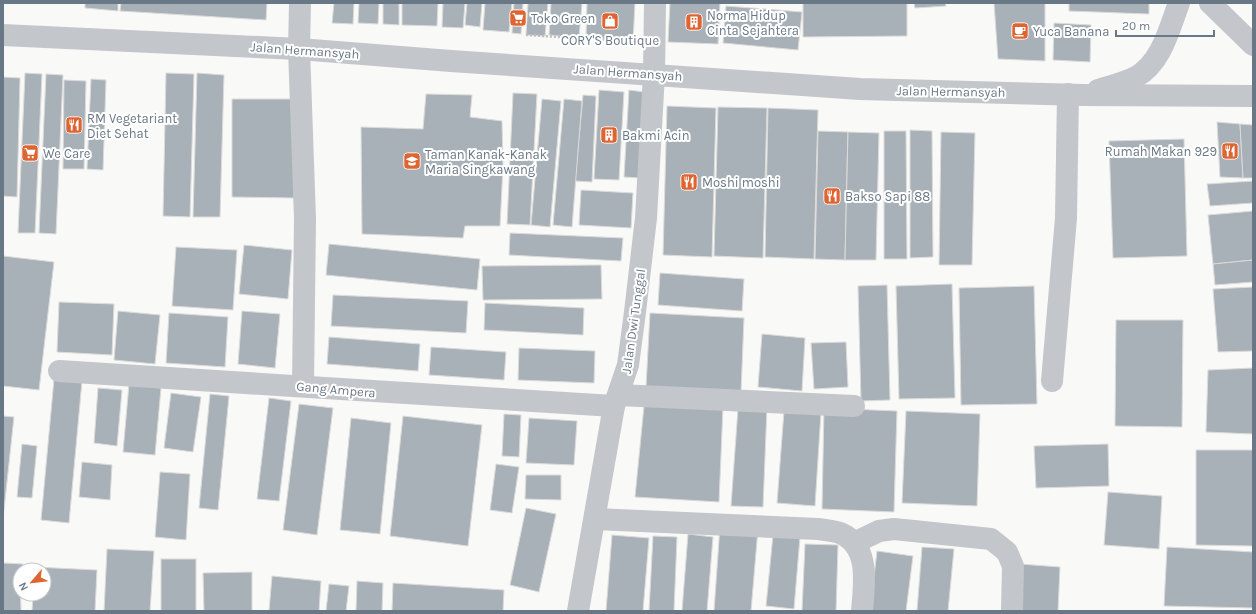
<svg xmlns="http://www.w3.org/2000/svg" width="1256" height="614" font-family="Karla,sans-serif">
<rect width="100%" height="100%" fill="#f9f9f7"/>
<g fill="#a9b1b8" stroke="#dbdbd9">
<path d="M85,3H118V11L85,8Z"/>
<path d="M121,3H267L266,20L120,11Z"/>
<path d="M334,3H354L353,24L332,23Z"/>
<path d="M359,3H379L378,24L358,23Z"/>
<path d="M383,3H399V25L383,24Z"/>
<path d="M402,3H438L437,26L402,25Z"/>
<path d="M443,3H465L463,28L442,27Z"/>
<path d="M467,3H482L480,27L465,25Z"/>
<path d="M485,3H512L509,32L483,30Z"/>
<path d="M514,3H523L521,34L512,33Z"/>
<path d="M528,3H548L545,36L526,35Z"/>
<path d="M551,3H582L579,38L549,35Z"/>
<path d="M587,3H635L633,41L586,38Z"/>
<path d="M670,3H720L718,44L668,42Z"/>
<path d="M803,3H907V36L803,37Z"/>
<path d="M914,3H945L946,6L915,8Z"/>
<path d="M994,3H1045V61L998,59Z"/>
<path d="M1069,3H1149V14L1069,11Z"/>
<path d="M726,6L802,12L798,50L723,43Z"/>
<path d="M1054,23L1091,25L1090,62L1053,60Z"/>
<path d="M25,73L42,74L35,233H18Z"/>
<path d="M166,73L194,74L190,217L163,216Z"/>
<path d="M197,73L224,75L220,217H193Z"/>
<path d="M46,74L63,75L56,234L39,233Z"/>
<path d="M3,77L20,78L17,197L3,196Z"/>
<path d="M91,79L106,80L103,170L87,169Z"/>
<path d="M64,80L86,81L84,169H63Z"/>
<path d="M599,90L624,92L619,180L594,179Z"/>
<path d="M629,90L644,92L640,178L624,177Z"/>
<path d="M513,93L537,94L530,225L507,224Z"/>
<path d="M426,94L472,95L470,117L502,121L503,167L500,226H465L463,238L362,234L361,127L423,129Z"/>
<path d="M583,95L596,96L592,182L575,181Z"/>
<path d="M232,99H294V198L232,197Z"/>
<path d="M542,99L561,101L550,227L531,225Z"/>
<path d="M564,99L582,101L572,227L553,225Z"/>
<path d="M667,106L716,108L712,257L663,255Z"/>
<path d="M718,107L767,108L763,258L714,256Z"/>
<path d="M768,108L818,110L814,259L765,257Z"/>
<path d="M1217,122L1240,124L1243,178L1220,177Z"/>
<path d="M1240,124L1253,125V178H1243Z"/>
<path d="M910,130L932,131L933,257L910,258Z"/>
<path d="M818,131L848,132L845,260L815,259Z"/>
<path d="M884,131H906L907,259H884Z"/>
<path d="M848,132L879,133L876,260H845Z"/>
<path d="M941,132L975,133L972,265H939Z"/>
<path d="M1184,139L1187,256L1113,258L1109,141Z"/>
<path d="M1253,181V203L1210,206L1207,184Z"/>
<path d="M581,190L633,193L631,228L579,225Z"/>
<path d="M1253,211V260L1213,264L1208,215Z"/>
<path d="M510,233L623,238L621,261L509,255Z"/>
<path d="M329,244L480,259L477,290L326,275Z"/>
<path d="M244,245L292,250L288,299L239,294Z"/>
<path d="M176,247L237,250L233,310L172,306Z"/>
<path d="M3,256L54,262L39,390L3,386Z"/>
<path d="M1253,260V282L1215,285L1213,264Z"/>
<path d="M601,265L602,299L483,300L482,266Z"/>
<path d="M660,273L744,279L742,311L658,305Z"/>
<path d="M952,284L955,398L899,399L896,286Z"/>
<path d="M887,285L890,400L861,401L858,286Z"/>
<path d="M1034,286L1037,404L961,405L959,288Z"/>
<path d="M1253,287V351L1218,352L1213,289Z"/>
<path d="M333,295L468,301L466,333L331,326Z"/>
<path d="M59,302L114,304L112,355L57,352Z"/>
<path d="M485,303L584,308L583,335L484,330Z"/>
<path d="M118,311L160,315L155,364L114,360Z"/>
<path d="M242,311L280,314L275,368L238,364Z"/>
<path d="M169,313L228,317L225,367L166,363Z"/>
<path d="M650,313L744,318L741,392L646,387Z"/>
<path d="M1116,320H1183L1182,427L1115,426Z"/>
<path d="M762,334L805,338L802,391L758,387Z"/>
<path d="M329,337L420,344L418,371L327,364Z"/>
<path d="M846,342L848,387L814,389L811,343Z"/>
<path d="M431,347L506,352L504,380L429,375Z"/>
<path d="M519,348L595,351L594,383L518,380Z"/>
<path d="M1253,368V434L1206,432L1208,370Z"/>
<path d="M54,379L82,381L69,523L41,520Z"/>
<path d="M129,384L161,388L155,455L123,452Z"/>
<path d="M98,388L122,390L117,446L94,443Z"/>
<path d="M171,393L201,397L193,452L164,448Z"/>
<path d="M210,394L229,396L218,510L199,508Z"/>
<path d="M269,398L291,401L279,501L257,499Z"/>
<path d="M299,404L333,408L317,535L283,530Z"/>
<path d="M644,406L723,407L719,502L635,497Z"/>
<path d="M767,407L763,507L731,506L738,408Z"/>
<path d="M824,408L897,411L894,512L822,509Z"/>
<path d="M784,411L821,412L815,506L777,503Z"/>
<path d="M906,411L980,414L977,506L902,503Z"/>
<path d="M504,414L521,415L519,457L502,456Z"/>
<path d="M3,416L14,417L3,519Z"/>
<path d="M403,416L482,425L468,546L390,536Z"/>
<path d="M351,418L391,423L380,534L340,530Z"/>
<path d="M529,418L577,421L574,465L526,463Z"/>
<path d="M22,444L37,446L32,498L17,497Z"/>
<path d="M1108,444L1109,486L1036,488L1034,446Z"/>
<path d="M1196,450H1253V546L1196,545Z"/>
<path d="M82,462L112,465L110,500L79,497Z"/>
<path d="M496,464L519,467L512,513L490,510Z"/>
<path d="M160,472L190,474L186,540L155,537Z"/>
<path d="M526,475H561V500L525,499Z"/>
<path d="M1108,492L1162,496L1159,549L1104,545Z"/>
<path d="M526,508L556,514L539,592L510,585Z"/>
<path d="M720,526L758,529L751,611H714Z"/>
<path d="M688,534L713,537L707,611H682Z"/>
<path d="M612,535L649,538L643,611H606Z"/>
<path d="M773,535L800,537L794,609L766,606Z"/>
<path d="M653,536L677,537L674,611H649Z"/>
<path d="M805,544L838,545L836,611H802Z"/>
<path d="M922,547L954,549L948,611H917Z"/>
<path d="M1167,547L1253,552V608L1164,606Z"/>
<path d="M107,549L154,551L150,611H104Z"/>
<path d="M877,551L913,556L906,611H870Z"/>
<rect x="161" y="559" width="35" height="52"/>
<path d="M3,563L23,564L22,570H20L21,611H3Z"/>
<path d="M1020,564L1060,567L1058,611H1018Z"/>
<path d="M34,567L97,570L95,611H32L33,594H44V570H33Z"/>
<path d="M252,572V611H204L203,573Z"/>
<path d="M272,576L321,581L319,611H269Z"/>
<path d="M357,581L383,583L382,611H356Z"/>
<path d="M393,583L504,590L503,611H392Z"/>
<path d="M329,584L349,586L346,611H326Z"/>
</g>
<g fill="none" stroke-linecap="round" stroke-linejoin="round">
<path stroke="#bdbfc2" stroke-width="2.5" stroke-dasharray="2 2" stroke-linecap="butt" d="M526,35L627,41"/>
<g stroke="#c3c6ca" stroke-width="22">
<path d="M300,3L299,49L305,219L303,386"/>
<path d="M59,371C244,382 429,396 614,406"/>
<path d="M1052,381L1066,218L1068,94"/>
<path d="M619,395L854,406"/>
<path d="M595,519L818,529C825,530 834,531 840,533C871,546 864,585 862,611"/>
<path d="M854,543L879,531L894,529L991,539L1007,552L1013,566L1012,609"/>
<path d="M578,611L614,406L628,365L635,312L646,218L654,74L655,3"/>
</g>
<g stroke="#c3c6ca" stroke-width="22">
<path d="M1210,3L1253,45"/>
<path d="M3,35L299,49L451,61L860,89L1084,95L1253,96"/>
<path d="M1098,90C1110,86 1125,83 1136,77C1162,62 1169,29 1179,3"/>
</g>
</g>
<defs>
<symbol id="supermarket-square" viewBox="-11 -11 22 22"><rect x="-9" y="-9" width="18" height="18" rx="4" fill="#de6432" stroke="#fff"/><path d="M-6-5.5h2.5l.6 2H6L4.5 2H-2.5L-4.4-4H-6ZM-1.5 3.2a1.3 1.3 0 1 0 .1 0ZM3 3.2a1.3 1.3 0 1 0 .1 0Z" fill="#fff"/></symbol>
<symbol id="shop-square" viewBox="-11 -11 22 22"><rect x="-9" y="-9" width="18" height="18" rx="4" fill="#de6432" stroke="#fff"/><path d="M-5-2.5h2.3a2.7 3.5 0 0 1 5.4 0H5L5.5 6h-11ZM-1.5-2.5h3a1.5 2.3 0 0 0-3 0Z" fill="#fff"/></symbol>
<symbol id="building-square" viewBox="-11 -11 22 22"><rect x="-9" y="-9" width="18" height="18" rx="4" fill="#de6432" stroke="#fff"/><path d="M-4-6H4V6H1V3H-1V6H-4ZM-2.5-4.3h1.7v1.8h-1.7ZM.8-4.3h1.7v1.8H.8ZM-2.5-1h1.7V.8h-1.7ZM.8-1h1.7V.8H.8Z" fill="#fff"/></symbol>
<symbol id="cafe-square" viewBox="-11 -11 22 22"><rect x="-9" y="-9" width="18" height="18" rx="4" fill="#de6432" stroke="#fff"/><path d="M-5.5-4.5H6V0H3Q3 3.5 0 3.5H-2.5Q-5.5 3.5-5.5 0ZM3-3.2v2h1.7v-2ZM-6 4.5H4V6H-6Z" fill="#fff"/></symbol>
<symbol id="restaurant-square" viewBox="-11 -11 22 22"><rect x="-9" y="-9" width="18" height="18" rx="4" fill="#de6432" stroke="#fff"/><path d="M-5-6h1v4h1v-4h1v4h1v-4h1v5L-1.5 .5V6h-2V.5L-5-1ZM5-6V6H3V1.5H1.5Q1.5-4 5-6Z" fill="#fff"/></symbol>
<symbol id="school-square" viewBox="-11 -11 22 22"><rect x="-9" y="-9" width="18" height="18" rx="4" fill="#de6432" stroke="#fff"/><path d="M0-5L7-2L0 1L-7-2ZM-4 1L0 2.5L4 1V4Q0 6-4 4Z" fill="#fff"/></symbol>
</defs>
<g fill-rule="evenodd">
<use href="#supermarket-square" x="508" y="8" width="20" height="20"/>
<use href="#shop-square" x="600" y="11" width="20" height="20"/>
<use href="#building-square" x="684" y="12" width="20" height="20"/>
<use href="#cafe-square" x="1010" y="21" width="20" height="20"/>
<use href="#restaurant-square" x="64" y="115" width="20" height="20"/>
<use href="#building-square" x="599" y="125" width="20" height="20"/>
<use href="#restaurant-square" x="1220" y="141" width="20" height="20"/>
<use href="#supermarket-square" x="20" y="143" width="20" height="20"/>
<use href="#school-square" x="402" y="151" width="20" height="20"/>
<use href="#restaurant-square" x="679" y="172" width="20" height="20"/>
<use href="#restaurant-square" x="822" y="186" width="20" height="20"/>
</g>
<g text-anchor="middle" stroke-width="4" stroke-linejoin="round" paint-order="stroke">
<g font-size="13" fill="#697887" stroke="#fff" text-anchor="start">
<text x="707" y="20">Norma Hidup<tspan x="707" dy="15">Cinta Sejahtera</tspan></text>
<text x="531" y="23">Toko Green</text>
<text x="1033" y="36">Yuca Banana</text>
<text x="610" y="45" text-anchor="middle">CORY'S Boutique</text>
<text x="87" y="123">RM Vegetariant<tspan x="87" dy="15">Diet Sehat</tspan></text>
<text x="622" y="140">Bakmi Acin</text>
<text x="1217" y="156" text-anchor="end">Rumah Makan 929</text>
<text x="43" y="158">We Care</text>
<text x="425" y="159">Taman Kanak-Kanak<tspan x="425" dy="15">Maria Singkawang</tspan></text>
<text x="702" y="187">Moshi moshi</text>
<text x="845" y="201">Bakso Sapi 88</text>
</g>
<g font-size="13" fill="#697887" stroke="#fff">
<text transform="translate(305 50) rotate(4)" y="5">Jalan Hermansyah</text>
<text transform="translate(628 72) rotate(4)" y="5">Jalan Hermansyah</text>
<text transform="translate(951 91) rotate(1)" y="5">Jalan Hermansyah</text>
<text transform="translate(633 321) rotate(-82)" y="5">Jalan Dwi Tunggal</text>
<text transform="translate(336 389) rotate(5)" y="5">Gang Ampera</text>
</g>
</g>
<rect width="1256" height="614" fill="none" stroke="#697887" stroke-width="8"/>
<g transform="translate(32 582) rotate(242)"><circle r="19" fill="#ffffff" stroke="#c3c9cf"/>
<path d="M0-3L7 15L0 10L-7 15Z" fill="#de6432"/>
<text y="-6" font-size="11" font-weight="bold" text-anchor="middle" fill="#697887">N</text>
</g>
<path d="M1116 30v6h98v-6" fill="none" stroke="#697887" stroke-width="2"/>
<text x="1122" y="30" font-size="12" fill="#697887" stroke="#ffffff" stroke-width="3" paint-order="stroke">20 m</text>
</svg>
